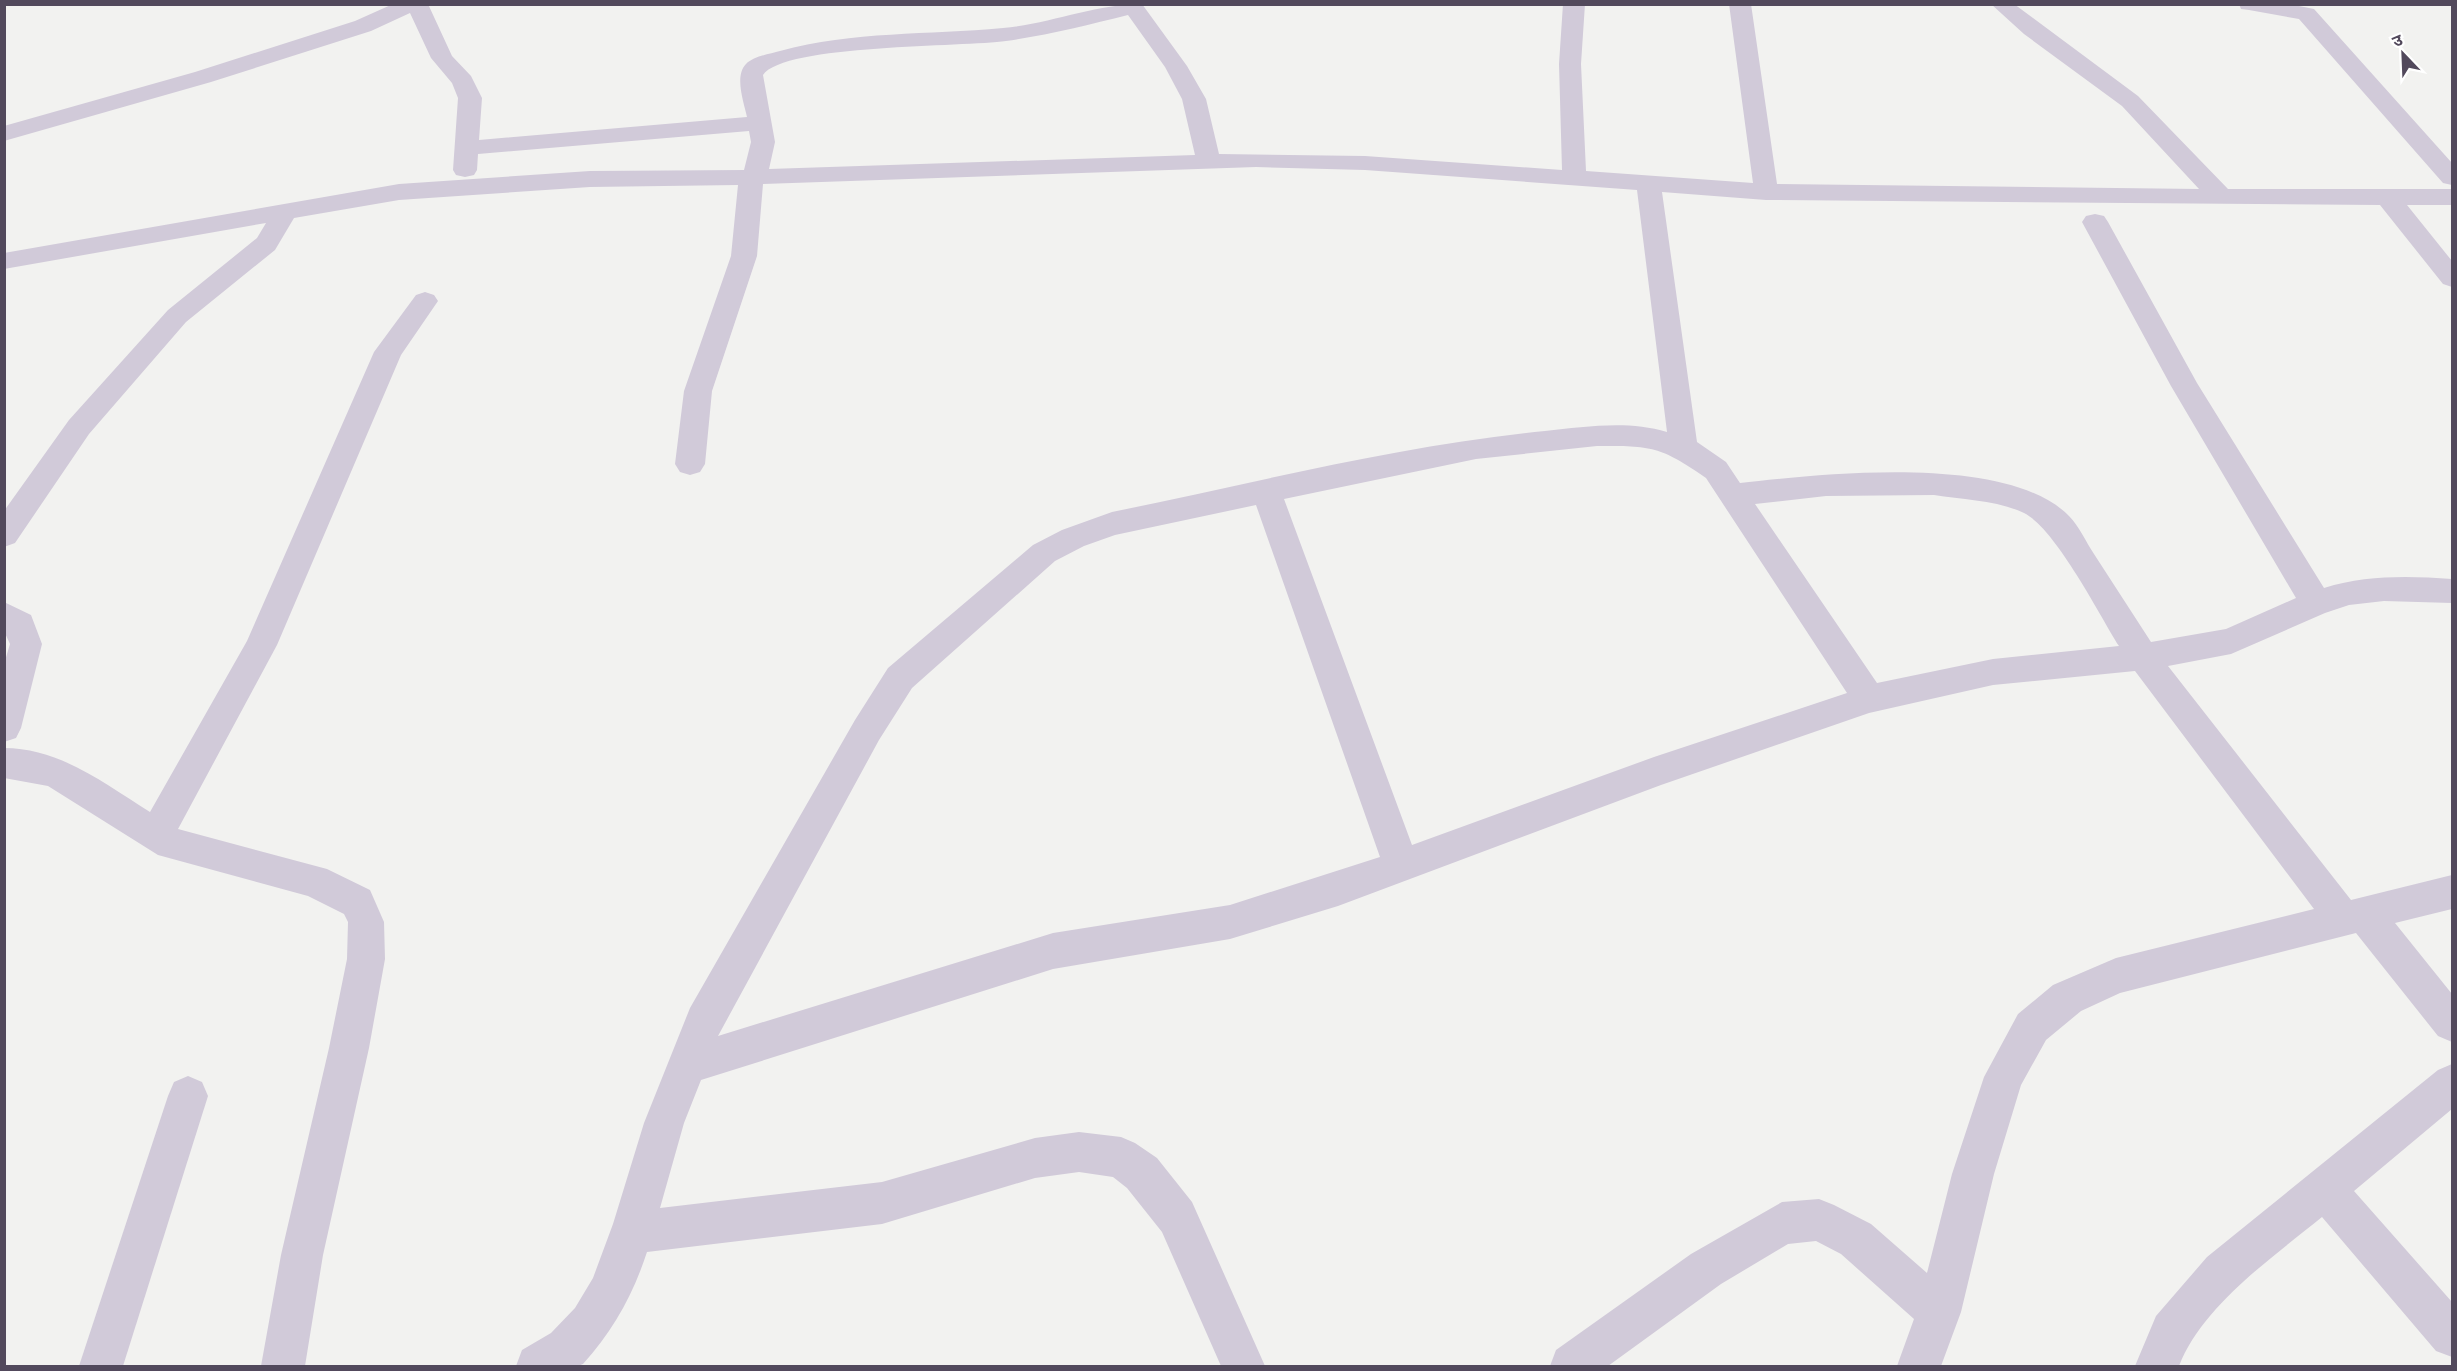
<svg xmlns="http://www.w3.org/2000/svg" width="2457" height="1371" font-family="'Roboto Condensed','Noto Sans Devanagari',sans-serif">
<rect width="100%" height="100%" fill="#f2f2f0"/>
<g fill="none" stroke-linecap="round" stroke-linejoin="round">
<g fill="#d1cad9" fill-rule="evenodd">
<path d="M393,4H428L452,56L471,76L482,98L479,140L747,117C744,103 734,76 746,64C754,56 770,54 780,51C853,31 928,35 1003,28C1050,24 1095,4 1142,4L1187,66L1206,99L1219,154L1365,156L1562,170L1559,64L1563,4H1585L1581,64L1586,171L1753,183L1729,4H1751L1777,184L2199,189L2122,106L2024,34L1991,4H2014L2138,96L2228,189H2452V205H2407L2452,261V287L2443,284L2380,205L1766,200L1662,192L1697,442L1726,462L1740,483C1822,474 2007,453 2069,516C2079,526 2086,542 2094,554C2113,583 2132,613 2151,642L2226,629L2296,598L2171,386L2082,222L2086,216L2095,214L2104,216L2108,222L2197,383L2324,588C2366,575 2408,576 2452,579V603L2384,601L2349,605L2325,613L2231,654L2168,666L2351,900L2452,875V909L2395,923L2452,994V1042L2438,1036L2356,933L2120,993L2081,1011L2046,1040L2021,1085L1994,1174L1961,1312L1941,1366H1897L1914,1319L1841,1254L1816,1241L1788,1244L1721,1284L1608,1366H1550L1556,1350L1691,1254L1782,1202L1819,1199L1834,1205L1871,1224L1927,1273L1952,1174L1984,1077L2018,1014L2053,985L2116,958L2314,909L2135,671L1993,685L1869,713L1661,785L1338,906L1230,939L1053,969L701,1080L684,1123L660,1208L882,1182L1035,1138L1079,1132L1121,1137L1135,1143L1157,1158L1192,1202L1265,1366H1221L1162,1232L1127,1188L1113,1177L1079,1172L1035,1178L882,1224L647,1252C633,1295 613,1331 583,1364L578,1366H516L522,1350L551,1333L575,1308L593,1278L613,1224L644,1123L690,1008L855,720L888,668L1033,545L1062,530L1112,512C1254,483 1401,445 1545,431C1585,427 1627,420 1667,432L1637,190L1365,170L1256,167L763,184L757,256L712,391L705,464L700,472L690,475L680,472L675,464L684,391L731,256L738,185L590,187L399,200L294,218L275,250L186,322L89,434L15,543L4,547V511L69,420L168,310L257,238L266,223L4,269V253L399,184L590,171L744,170L751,142L749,131L478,154L477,170L474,175L465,177L456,175L453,170L458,98L452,83L431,58L410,13L371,31L211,82L4,141V126L195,72L355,21ZM1128,15L1165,67L1182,99L1195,155L769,169L775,142L763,75C784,44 965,47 1006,41C1048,35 1088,25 1128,15ZM1597,446C1652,446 1660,446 1706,478L1847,693L1654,757L1412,845L1284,499L1476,459ZM1934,495C1963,500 1997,500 2024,513C2055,528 2099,614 2119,646L1993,659L1877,683L1755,504L1826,496ZM1256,505L1380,857L1230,905L1053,933L718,1036L879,740L912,688L1055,561L1084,546L1115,535Z"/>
<path d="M2239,4H2289L2314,9L2452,163V185L2443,183L2299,19L2249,10L2241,9Z"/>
<path d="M425,292L434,295L438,301L401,355L277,645L178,829L327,869L370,890L384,922L385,959L369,1048L323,1255L305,1366H261L281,1255L329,1048L347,959L348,922L344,914L308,896L158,855L48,786L4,778V748C60,748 105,784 150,812L247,641L374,352L416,295Z"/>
<path d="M4,602L31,615L42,644L21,728L16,738L4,742V664L10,644L4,631Z"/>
<path d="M2452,1064V1109L2354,1191L2452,1302V1357L2436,1351L2322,1217C2272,1258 2203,1305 2179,1366H2135L2156,1316L2207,1257L2438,1070Z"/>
<path d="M188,1076L202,1082L208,1096L123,1366H79L168,1096L174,1082Z"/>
</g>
</g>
<rect width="2457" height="1371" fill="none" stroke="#52495c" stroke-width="12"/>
<g transform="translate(2403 54) rotate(337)" stroke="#ffffff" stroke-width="4.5" paint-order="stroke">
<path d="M0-4.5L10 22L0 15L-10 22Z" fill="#52495c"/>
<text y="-9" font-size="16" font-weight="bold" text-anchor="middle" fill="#52495c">उ</text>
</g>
</svg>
